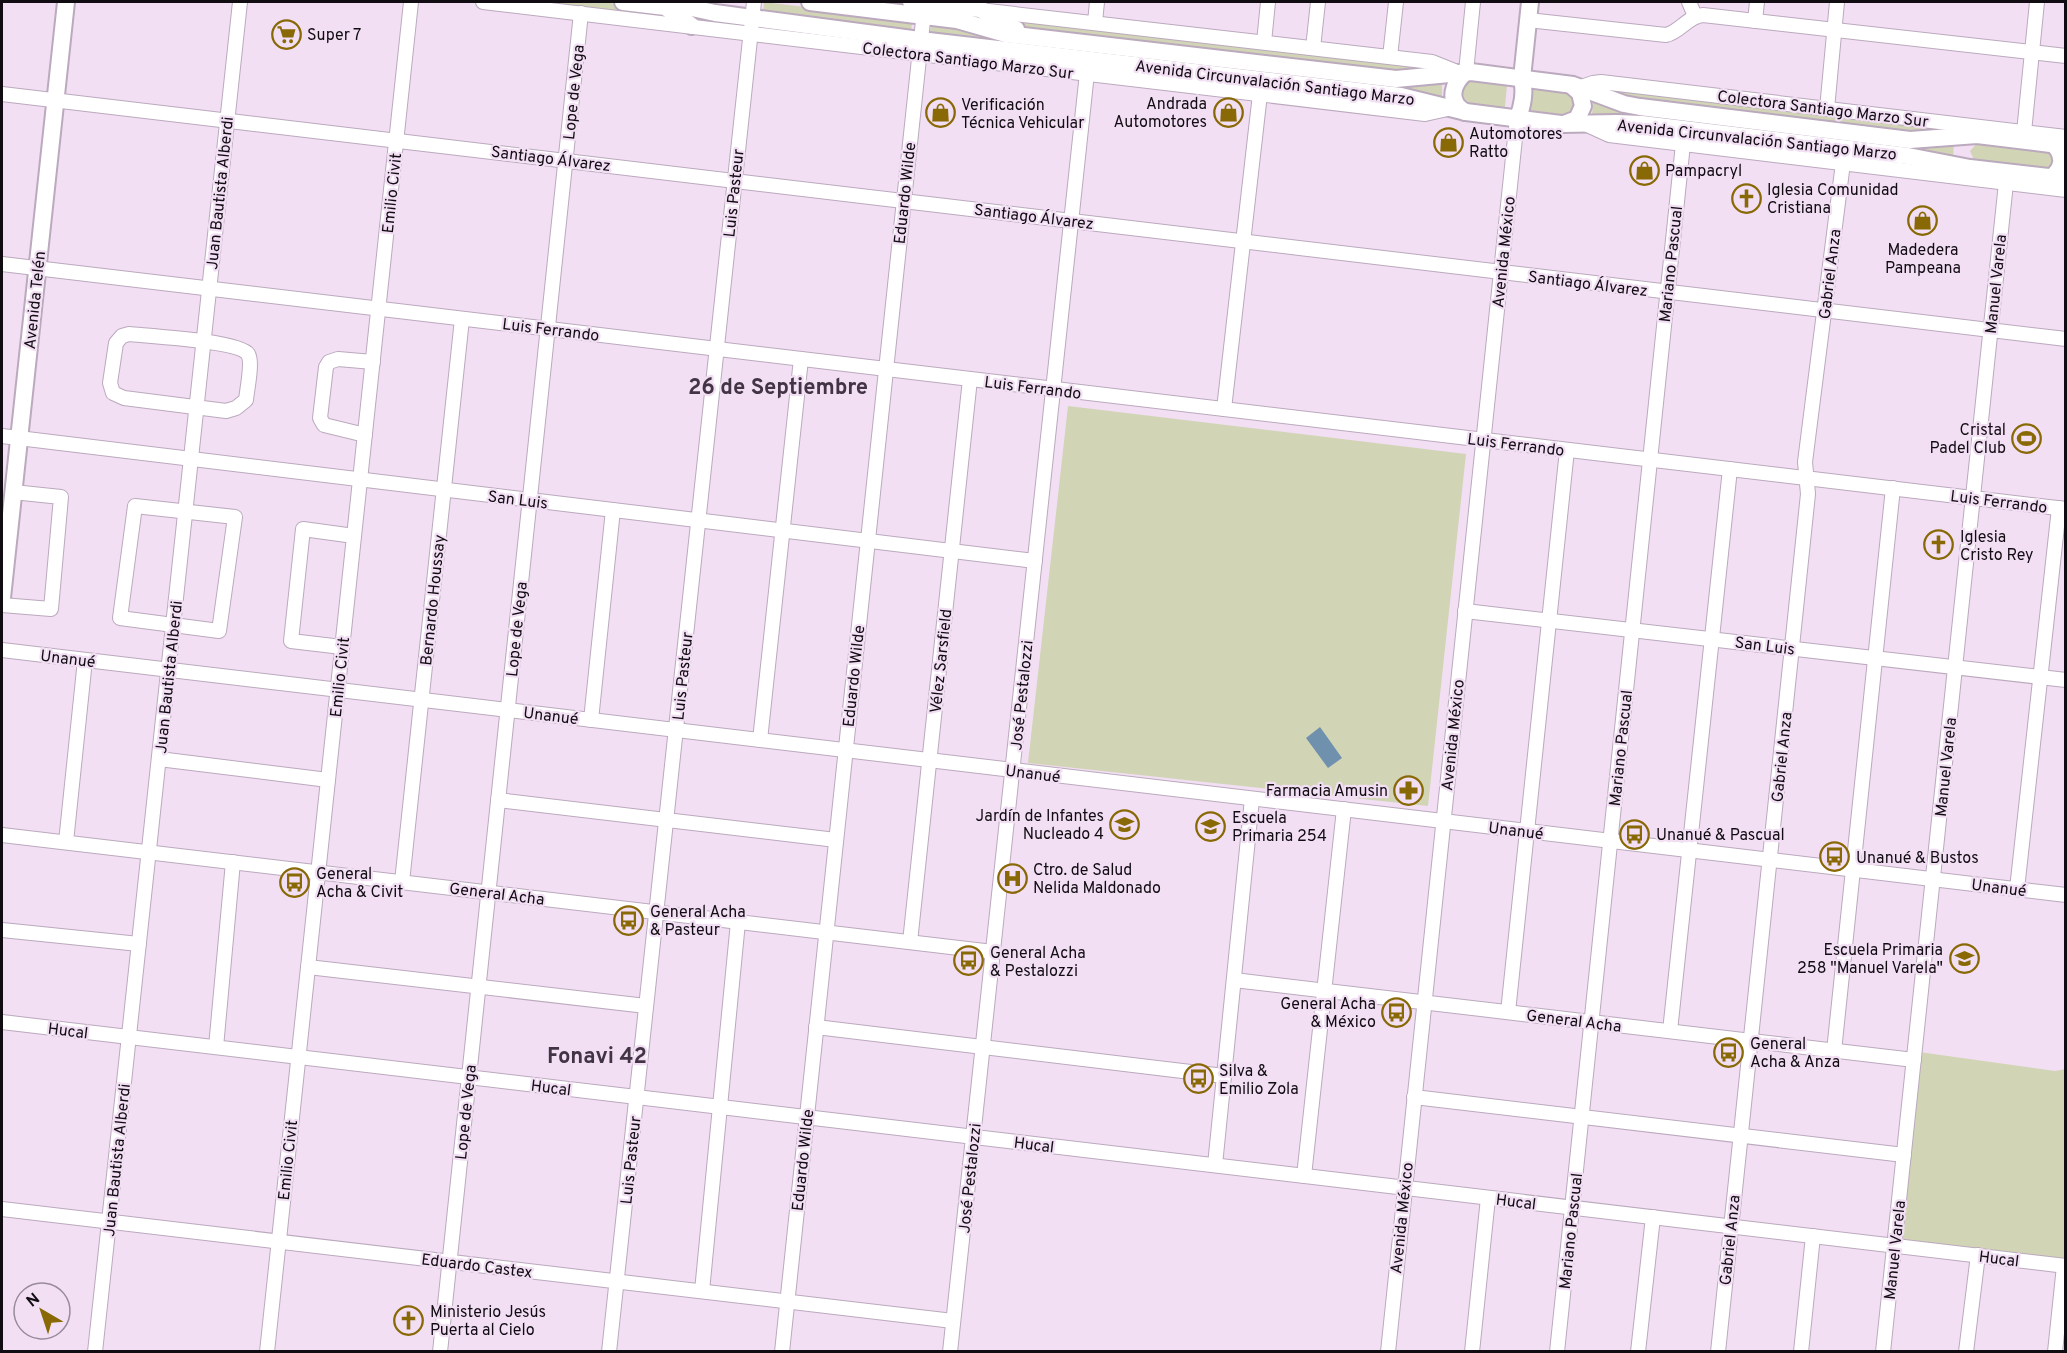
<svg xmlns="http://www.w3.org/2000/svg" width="2067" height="1353" font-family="Overpass,sans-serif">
<rect width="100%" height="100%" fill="#f2dff4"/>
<g fill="#d1d5b5">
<path d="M513,2H606L624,6L664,11L676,19Z"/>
<path d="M764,2L910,20L912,22L911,32L763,12Z"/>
<path d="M998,14L1436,66L1410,73L1097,40L1056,31L1013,26Z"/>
<path d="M931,24L1442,81V97L1441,98L930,34Z"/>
<path d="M1471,81L1507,85L1505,107C1491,109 1458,108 1463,87Z"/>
<path d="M1597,86L1952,127L1934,134L1641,103Z"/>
<path d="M1531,87L1566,92L1573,96L1574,106L1566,115L1527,110Z"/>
<path d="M1593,100L1954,144L1953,157L1592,116Z"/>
<path d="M1978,142L2050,152L2053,163L2048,170L1975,162L1970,151Z"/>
<path d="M1068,406L1466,454L1428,806L1028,763Z"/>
<path d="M1919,1052L2055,1071L2065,1069L2064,1264L1898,1245Z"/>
</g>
<path fill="#6f91ad" d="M1320,727L1342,758L1328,768L1306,738Z"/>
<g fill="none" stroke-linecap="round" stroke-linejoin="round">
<defs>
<g id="minor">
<path d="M483,2L1425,114L1452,108"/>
<path d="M910,2L1432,62L1457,72"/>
<path d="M1689,2L1695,16"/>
<path d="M1528,20L1666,35C1680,32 1688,16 1703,15L2066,56"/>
<path d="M1755,21L1757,2"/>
<path d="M1095,22L1097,2"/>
<path d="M1264,42L1268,2"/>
<path d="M1313,48L1318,2"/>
<path d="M1390,57L1396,2"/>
<path d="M1466,72L1473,2"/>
<path d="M1581,87L1593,83L1601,82L2066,137"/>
<path d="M2,94L2066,339"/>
<path d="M1827,109L1837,2"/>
<path d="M1585,124L1609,135L2066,190"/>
<path d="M2024,132L2037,2"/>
<path d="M2,264L2066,509"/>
<path d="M129,334C148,336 239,341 248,354C253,362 247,389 246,400L236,408L226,411L124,398L113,393L110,383L116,343L122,336Z"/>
<path d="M1224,409L1260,94"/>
<path d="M365,435L324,425L320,418L326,367L329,362L338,359L373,362"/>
<path d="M2,436L1035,561"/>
<path d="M135,506L235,517L219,631L120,618Z"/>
<path d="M2,605L51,609L61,497L13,492"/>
<path d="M1465,611L2066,680"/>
<path d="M342,647L291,641L303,529L354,536"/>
<path d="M2,650L2066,895"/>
<path d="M591,720L613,510"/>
<path d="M760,740L801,359"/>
<path d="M159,759L328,780"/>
<path d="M498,800L836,840"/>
<path d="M2,835L993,952"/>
<path d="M66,842L85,660"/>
<path d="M402,882L462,319"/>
<path d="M2017,889L2059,508"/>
<path d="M2,930L139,944"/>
<path d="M910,942L970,379"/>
<path d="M308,967L646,1006"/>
<path d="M1234,980L1914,1060"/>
<path d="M1508,1012L1567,450"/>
<path d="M2,1022L2066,1266"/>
<path d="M816,1027L1224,1076"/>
<path d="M1670,1031L1730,469"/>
<path d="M216,1047L233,862"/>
<path d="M1834,1051L1893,488"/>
<path d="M1414,1097L1904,1155"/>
<path d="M1215,1165L1252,799"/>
<path d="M1304,1176L1344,809"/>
<path d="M2,1209L953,1321"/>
<path d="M702,1291L738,922"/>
<path d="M95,1352L240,2"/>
<path d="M267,1352L411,2"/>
<path d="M440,1352L581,13"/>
<path d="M609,1352L754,2"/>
<path d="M782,1352L925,2"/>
<path d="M950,1352L1087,73"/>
<path d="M1388,1352L1517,119"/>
<path d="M1472,1352L1488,1198"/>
<path d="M1557,1352L1683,144"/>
<path d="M1638,1352L1653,1217"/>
<path d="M1718,1352L1808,494L1805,462L1843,163"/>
<path d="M1801,1352L1813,1236"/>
<path d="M1883,1352L2006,183"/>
<path d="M1966,1352L1978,1255"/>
<path d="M2055,1352L2064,1266"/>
</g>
<g id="major">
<path d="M623,2L665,7L692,26"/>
<path d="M664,2L715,13L920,40L1401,96L1466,112L1561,124L1617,123L1642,124L1908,156L1970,168L2066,179"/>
<path d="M810,2L957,20L1006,34L1396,79L1471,72L1573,85L1624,104L1640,107L1910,140L1977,135L2066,146"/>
<path d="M982,10L1004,25L1016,29"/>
<path d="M1465,112C1446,101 1453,83 1466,72"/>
<path d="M1517,119C1523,107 1525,91 1522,78L1530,2"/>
<path d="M1564,124L1577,119L1583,106L1580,93L1571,85"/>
<path d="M2044,182C2065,171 2067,155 2049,140"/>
<path d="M2,598L66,2"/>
</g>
</defs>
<use href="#minor" stroke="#bba9bd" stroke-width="16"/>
<use href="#major" stroke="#bba9bd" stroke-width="20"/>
<use href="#minor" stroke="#fff" stroke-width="14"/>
<use href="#major" stroke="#fff" stroke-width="16"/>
</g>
<defs>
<symbol id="supermarket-ring" viewBox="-11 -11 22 22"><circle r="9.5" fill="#f2dff4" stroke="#886905" stroke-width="1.5"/><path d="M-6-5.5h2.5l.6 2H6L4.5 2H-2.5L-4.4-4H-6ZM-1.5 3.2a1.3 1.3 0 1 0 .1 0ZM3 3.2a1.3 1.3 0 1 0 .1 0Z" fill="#886905"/></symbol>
<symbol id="shop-ring" viewBox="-11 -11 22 22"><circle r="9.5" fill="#f2dff4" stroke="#886905" stroke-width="1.5"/><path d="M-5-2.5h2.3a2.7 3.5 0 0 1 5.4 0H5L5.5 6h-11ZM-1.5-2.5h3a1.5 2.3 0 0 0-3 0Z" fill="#886905"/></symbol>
<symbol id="church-ring" viewBox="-11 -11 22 22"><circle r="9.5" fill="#f2dff4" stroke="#886905" stroke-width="1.5"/><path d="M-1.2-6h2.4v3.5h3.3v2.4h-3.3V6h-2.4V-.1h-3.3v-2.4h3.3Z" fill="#886905"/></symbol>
<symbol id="stadium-ring" viewBox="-11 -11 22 22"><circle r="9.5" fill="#f2dff4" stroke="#886905" stroke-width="1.5"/><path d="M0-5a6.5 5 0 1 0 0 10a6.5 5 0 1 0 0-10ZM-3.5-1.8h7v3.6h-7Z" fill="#886905"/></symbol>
<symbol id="pharmacy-ring" viewBox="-11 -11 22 22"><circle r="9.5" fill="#f2dff4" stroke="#886905" stroke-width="1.5"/><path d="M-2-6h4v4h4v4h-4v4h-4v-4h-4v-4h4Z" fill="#886905"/></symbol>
<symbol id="school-ring" viewBox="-11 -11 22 22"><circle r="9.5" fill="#f2dff4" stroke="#886905" stroke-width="1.5"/><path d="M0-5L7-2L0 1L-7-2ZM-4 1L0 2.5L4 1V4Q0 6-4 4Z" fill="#886905"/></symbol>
<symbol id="bus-ring" viewBox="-11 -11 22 22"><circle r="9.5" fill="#f2dff4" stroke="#886905" stroke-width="1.5"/><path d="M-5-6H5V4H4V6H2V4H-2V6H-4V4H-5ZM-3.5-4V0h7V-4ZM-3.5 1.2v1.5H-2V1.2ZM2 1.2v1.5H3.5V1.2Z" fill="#886905"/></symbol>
<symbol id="hospital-ring" viewBox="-11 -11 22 22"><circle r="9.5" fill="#f2dff4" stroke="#886905" stroke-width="1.5"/><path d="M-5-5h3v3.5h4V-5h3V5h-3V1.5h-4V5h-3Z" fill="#886905"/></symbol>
</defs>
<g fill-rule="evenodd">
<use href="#supermarket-ring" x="270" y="18" width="33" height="33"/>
<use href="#shop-ring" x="1212" y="96" width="33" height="33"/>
<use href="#shop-ring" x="924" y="96" width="33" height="33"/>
<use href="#shop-ring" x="1432" y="126" width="33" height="33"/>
<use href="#shop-ring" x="1628" y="154" width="33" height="33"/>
<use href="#church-ring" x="1730" y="182" width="33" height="33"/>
<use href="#shop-ring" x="1906" y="204" width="33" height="33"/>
<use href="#stadium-ring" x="2010" y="422" width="33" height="33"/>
<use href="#church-ring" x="1922" y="528" width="33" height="33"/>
<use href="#pharmacy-ring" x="1392" y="774" width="33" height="33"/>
<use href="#school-ring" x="1108" y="808" width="33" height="33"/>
<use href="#school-ring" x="1194" y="810" width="33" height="33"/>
<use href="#bus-ring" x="1618" y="818" width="33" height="33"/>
<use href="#bus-ring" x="1818" y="840" width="33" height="33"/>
<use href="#hospital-ring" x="996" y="862" width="33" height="33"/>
<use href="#bus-ring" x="278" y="866" width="33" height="33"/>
<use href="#bus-ring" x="612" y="904" width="33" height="33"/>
<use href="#school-ring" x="1948" y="942" width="33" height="33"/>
<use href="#bus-ring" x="952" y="944" width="33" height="33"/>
<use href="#bus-ring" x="1380" y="996" width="33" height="33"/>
<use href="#bus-ring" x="1712" y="1036" width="33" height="33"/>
<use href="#bus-ring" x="1182" y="1062" width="33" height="33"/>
<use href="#church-ring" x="392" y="1304" width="33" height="33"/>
</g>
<g text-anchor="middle" stroke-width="4.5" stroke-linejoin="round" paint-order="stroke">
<g font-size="16" fill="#110b12" stroke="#f2dff4" text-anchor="start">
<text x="307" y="40">Super 7</text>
<text x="1207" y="109" text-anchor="end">Andrada<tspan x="1207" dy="18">Automotores</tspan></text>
<text x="961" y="110">Verificación<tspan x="961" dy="18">Técnica Vehicular</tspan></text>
<text x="1469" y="139">Automotores<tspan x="1469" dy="18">Ratto</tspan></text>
<text x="1665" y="176">Pampacryl</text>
<text x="1767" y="195">Iglesia Comunidad<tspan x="1767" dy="18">Cristiana</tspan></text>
<text x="1923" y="255" text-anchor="middle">Madedera<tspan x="1923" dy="18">Pampeana</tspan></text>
<text x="2006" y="435" text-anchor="end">Cristal<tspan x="2006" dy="18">Padel Club</tspan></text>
<text x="1960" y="542">Iglesia<tspan x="1960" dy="18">Cristo Rey</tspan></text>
<text x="1388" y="796" text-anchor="end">Farmacia Amusin</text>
<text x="1104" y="821" text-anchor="end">Jardín de Infantes<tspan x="1104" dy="18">Nucleado 4</tspan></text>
<text x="1232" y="823">Escuela<tspan x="1232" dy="18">Primaria 254</tspan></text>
<text x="1656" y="840">Unanué &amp; Pascual</text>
<text x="1856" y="863">Unanué &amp; Bustos</text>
<text x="1033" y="875">Ctro. de Salud<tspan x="1033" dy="18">Nelida Maldonado</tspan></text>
<text x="316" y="879">General<tspan x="316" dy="18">Acha &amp; Civit</tspan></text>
<text x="650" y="917">General Acha<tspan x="650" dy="18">&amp; Pasteur</tspan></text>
<text x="1943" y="955" text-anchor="end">Escuela Primaria<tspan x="1943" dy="18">258 "Manuel Varela"</tspan></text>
<text x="990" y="958">General Acha<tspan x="990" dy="18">&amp; Pestalozzi</tspan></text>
<text x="1376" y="1009" text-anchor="end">General Acha<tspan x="1376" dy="18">&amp; México</tspan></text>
<text x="1750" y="1049">General<tspan x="1750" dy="18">Acha &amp; Anza</tspan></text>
<text x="1219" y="1076">Silva &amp;<tspan x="1219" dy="18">Emilio Zola</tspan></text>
<text x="430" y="1317">Ministerio Jesús<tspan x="430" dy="18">Puerta al Cielo</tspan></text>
</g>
<g font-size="16" fill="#110b12" stroke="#f2dff4">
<text transform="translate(968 60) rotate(7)" y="6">Colectora Santiago Marzo Sur</text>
<text transform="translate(1275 82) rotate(7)" y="6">Avenida Circunvalación Santiago Marzo</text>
<text transform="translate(573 92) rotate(-84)" y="6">Lope de Vega</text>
<text transform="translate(1823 108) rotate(7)" y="6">Colectora Santiago Marzo Sur</text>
<text transform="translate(1757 139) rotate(6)" y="6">Avenida Circunvalación Santiago Marzo</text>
<text transform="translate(551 158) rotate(7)" y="6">Santiago Álvarez</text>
<text transform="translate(219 193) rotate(-84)" y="6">Juan Bautista Alberdi</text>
<text transform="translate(391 193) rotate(-84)" y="6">Emilio Civit</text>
<text transform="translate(733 193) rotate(-84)" y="6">Luis Pasteur</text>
<text transform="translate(904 193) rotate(-84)" y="6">Eduardo Wilde</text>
<text transform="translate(1034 216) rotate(7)" y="6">Santiago Álvarez</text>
<text transform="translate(1503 252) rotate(-84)" y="6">Avenida México</text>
<text transform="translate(1670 264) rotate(-84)" y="6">Mariano Pascual</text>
<text transform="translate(1829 274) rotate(-83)" y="6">Gabriel Anza</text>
<text transform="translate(1588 283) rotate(7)" y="6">Santiago Álvarez</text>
<text transform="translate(1995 284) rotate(-84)" y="6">Manuel Varela</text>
<text transform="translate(34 300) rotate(-84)" y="6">Avenida Telén</text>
<text transform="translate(551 329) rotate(7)" y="6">Luis Ferrando</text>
<text transform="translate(1033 387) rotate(7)" y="6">Luis Ferrando</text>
<text transform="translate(1516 444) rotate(7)" y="6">Luis Ferrando</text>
<text transform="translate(518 499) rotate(7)" y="6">San Luis</text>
<text transform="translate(1999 501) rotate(7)" y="6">Luis Ferrando</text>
<text transform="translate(432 600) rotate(-84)" y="6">Bernardo Houssay</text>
<text transform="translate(516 629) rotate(-84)" y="6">Lope de Vega</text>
<text transform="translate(1765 645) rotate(7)" y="6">San Luis</text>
<text transform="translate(68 658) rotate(7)" y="6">Unanué</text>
<text transform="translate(940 661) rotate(-84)" y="6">Vélez Sarsfield</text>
<text transform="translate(682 676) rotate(-84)" y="6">Luis Pasteur</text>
<text transform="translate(853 676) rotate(-84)" y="6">Eduardo Wilde</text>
<text transform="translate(168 677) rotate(-84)" y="6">Juan Bautista Alberdi</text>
<text transform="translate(339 677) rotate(-84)" y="6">Emilio Civit</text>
<text transform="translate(1021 695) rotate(-84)" y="6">José Pestalozzi</text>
<text transform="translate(551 715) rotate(7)" y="6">Unanué</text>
<text transform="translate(1452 735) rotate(-84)" y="6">Avenida México</text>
<text transform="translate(1620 748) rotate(-84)" y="6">Mariano Pascual</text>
<text transform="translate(1781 757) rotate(-84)" y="6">Gabriel Anza</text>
<text transform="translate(1945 767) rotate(-84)" y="6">Manuel Varela</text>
<text transform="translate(1033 773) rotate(7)" y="6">Unanué</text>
<text transform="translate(1516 830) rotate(7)" y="6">Unanué</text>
<text transform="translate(1999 887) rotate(7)" y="6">Unanué</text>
<text transform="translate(497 893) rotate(7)" y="6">General Acha</text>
<text transform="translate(1574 1020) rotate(7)" y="6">General Acha</text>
<text transform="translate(68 1030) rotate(7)" y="6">Hucal</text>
<text transform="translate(551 1087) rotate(7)" y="6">Hucal</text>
<text transform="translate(465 1112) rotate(-84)" y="6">Lope de Vega</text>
<text transform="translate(1034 1144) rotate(7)" y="6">Hucal</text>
<text transform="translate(116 1160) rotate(-84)" y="6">Juan Bautista Alberdi</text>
<text transform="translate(287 1160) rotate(-84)" y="6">Emilio Civit</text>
<text transform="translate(630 1160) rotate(-84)" y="6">Luis Pasteur</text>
<text transform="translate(802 1160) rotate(-84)" y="6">Eduardo Wilde</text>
<text transform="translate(969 1178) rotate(-84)" y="6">José Pestalozzi</text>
<text transform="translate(1516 1201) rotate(7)" y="6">Hucal</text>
<text transform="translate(1401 1218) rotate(-84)" y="6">Avenida México</text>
<text transform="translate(1570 1231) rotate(-84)" y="6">Mariano Pascual</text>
<text transform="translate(1729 1240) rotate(-84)" y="6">Gabriel Anza</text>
<text transform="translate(1894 1250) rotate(-84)" y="6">Manuel Varela</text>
<text transform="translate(1999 1258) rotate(7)" y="6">Hucal</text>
<text transform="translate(477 1265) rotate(7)" y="6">Eduardo Castex</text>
</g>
<g font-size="22" font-weight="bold" fill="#423444" stroke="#f2dff4">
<text x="778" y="394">26 de Septiembre</text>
<text x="597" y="1063">Fonavi 42</text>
</g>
</g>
<rect width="2067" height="1353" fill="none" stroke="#110b12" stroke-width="6"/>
<g transform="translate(42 1311) rotate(321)"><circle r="28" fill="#f2dff4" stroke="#988a9a" stroke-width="1.5"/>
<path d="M0-4.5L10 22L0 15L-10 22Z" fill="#886905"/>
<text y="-9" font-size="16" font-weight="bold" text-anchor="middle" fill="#110b12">N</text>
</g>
</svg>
